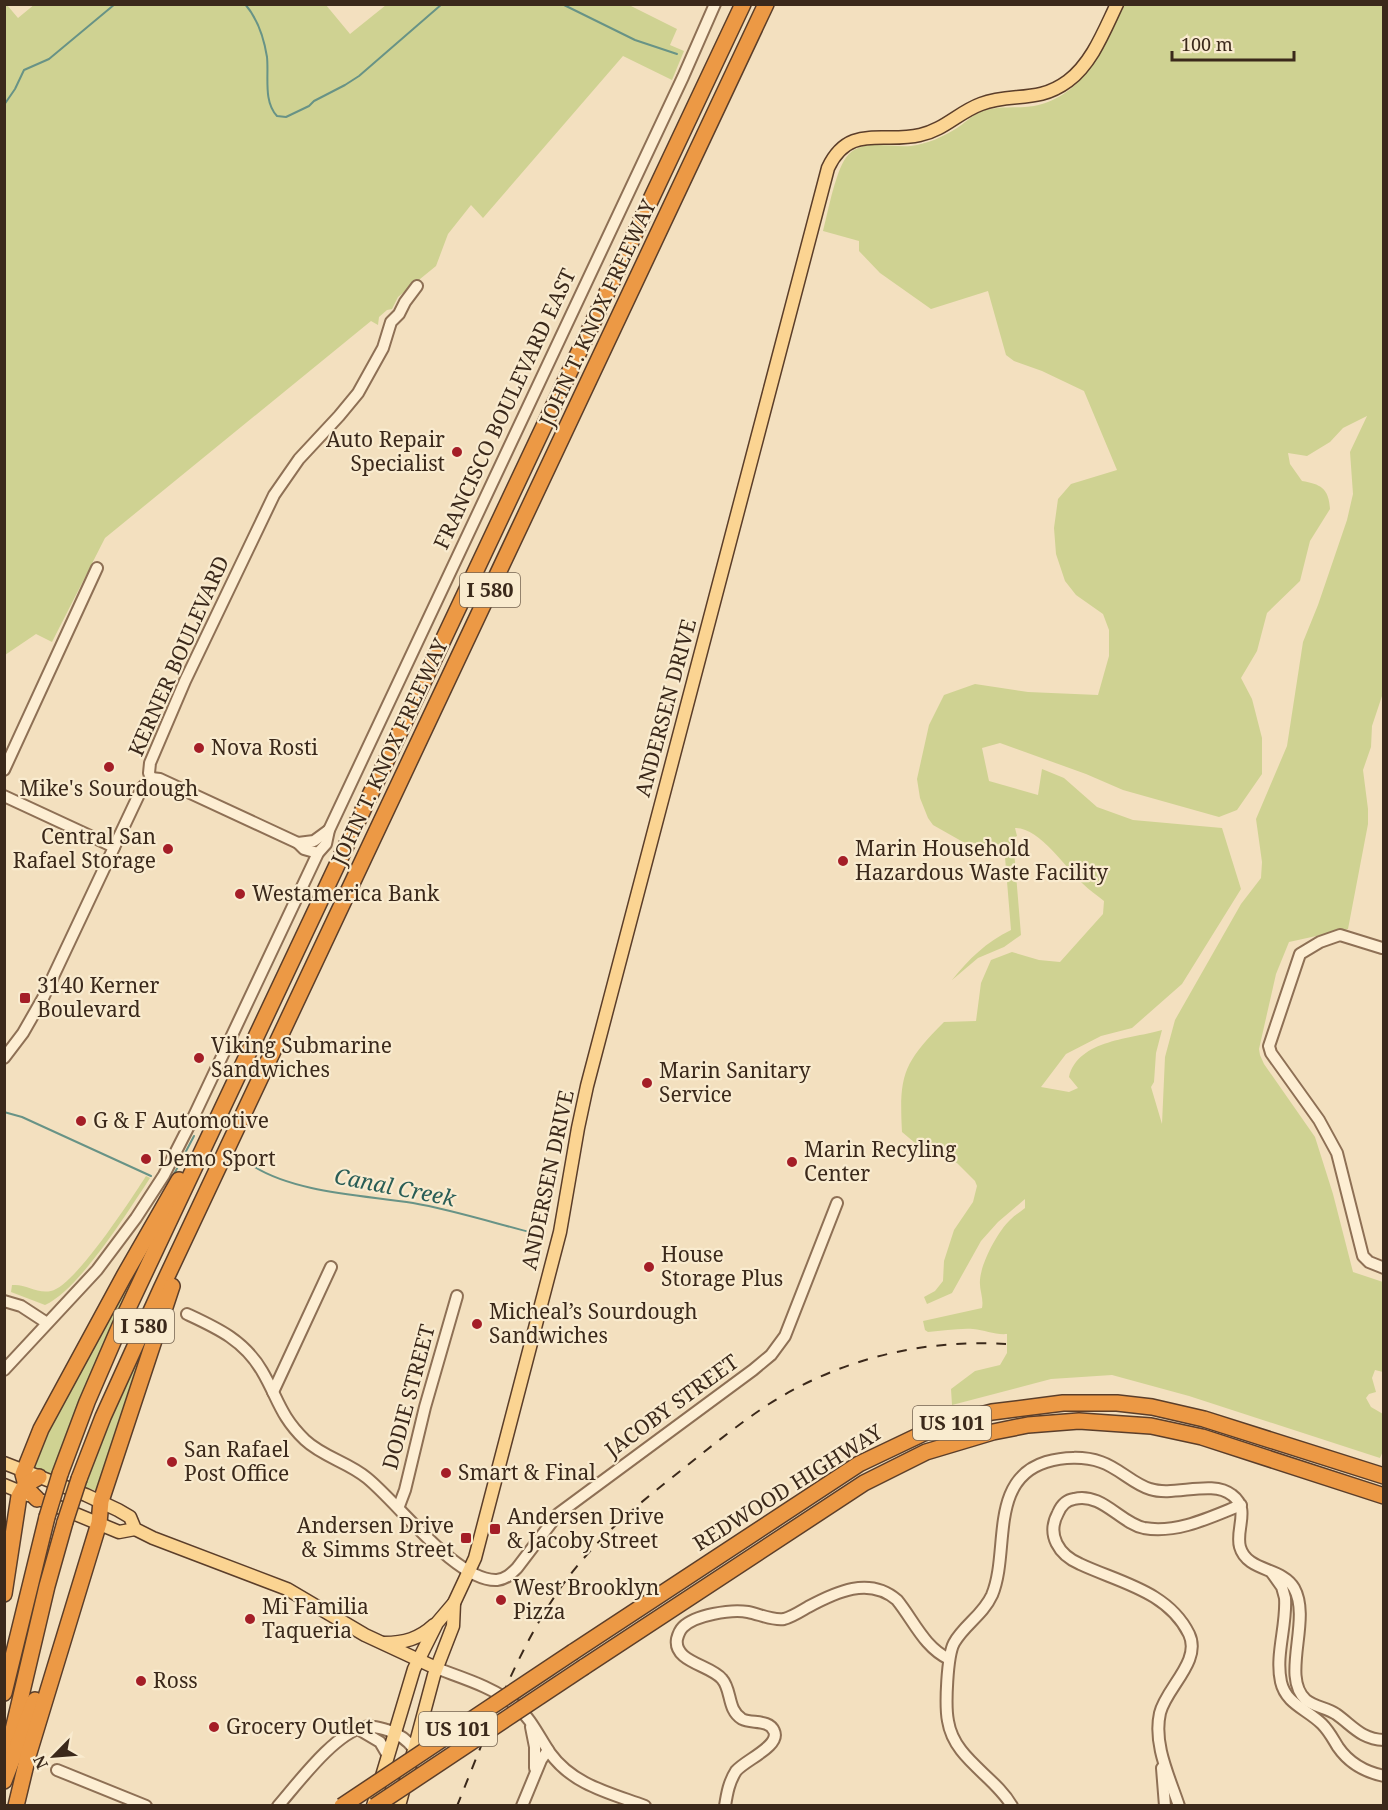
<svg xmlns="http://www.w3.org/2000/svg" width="1388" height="1810" font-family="'Noto Serif',serif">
<rect width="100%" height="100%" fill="#f3e0bf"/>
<g fill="#cfd292" fill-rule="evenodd">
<path d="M35,4L326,5L350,34L386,5L627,4L677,29L670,45L684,51L672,80L623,56L483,218L471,205L448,234L436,266L398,297L392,309L387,310L379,317L378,325L371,321L105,538L52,642L36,634L5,655V5H7L18,18Z"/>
<path d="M1124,5H1383L1384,690L1372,726L1371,747L1363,770L1368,809V824L1348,929L1289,942L1276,974L1259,1049L1260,1055L1264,1064L1315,1137L1333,1194L1353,1272L1383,1282V1372L1375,1370L1372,1378L1376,1392L1369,1394L1366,1398L1371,1407L1383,1414V1451L1380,1458L1189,1396L1112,1375L1051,1379L952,1405L951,1389L975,1371L1000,1365L1007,1353V1334C995,1335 985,1330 973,1329C959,1328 943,1331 928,1332L925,1330L923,1321L982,1308C984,1298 979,1290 980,1280C981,1263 998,1231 1010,1220C1015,1215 1020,1212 1025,1208V1199L998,1222L981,1241L952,1293L927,1304L924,1297L935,1291L943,1281L944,1261L954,1230L973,1202L977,1186L975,1181L957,1163L927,1153L902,1132C899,1075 903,1063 944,1022L976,1021L981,983L991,960L1012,952L1039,960L1060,962L1103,914L1104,901C1097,895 1089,890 1082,883C1065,867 1040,828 1015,828L1017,836L1013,838L1021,935L1004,947L978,958L952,980C969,959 986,942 1011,930L1004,845L963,842L933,825L928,818L920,798L917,779L929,725L944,695L975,684L1028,692L1098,695L1109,656V630L1103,614L1076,595L1065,581L1056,554L1054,528L1058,499L1071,484L1117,470L1084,391L1042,371L1014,361L1006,355L988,291L931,309L880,273L859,251V241L823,231C828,213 836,166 849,154C864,139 891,148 911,146C927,144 943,137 957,128C965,123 971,116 980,112C997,105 1016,109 1034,106C1085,96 1105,46 1124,5ZM1367,416L1350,452L1353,494L1347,520L1318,605L1303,642L1287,746L1256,819L1262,862L1261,878L1241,904L1175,1020L1165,1057L1162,1124L1151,1087L1154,1082L1156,1053L1162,1030C1133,1039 1078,1039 1069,1077L1078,1088L1069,1092L1041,1087L1066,1054L1101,1036L1132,1028L1182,984L1241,889L1222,828L1133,820L1097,807L1064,778L1042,769L1038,795L989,781L982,748L1000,743L1086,774L1123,790L1219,817L1237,810L1262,774V738L1252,699L1241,678L1257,651L1267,613L1300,581L1310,541L1330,509C1329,488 1320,484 1302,481L1290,464L1288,453L1307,456L1330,442L1343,428Z"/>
<path d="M146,1176L150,1178C129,1210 79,1290 45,1305L11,1292L12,1285H15C27,1285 38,1294 51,1291C74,1287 132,1198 146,1176Z"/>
<path d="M128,1276L134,1279L83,1391L51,1474L32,1467L50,1423Z"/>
<path d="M146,1340L150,1342L101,1492L84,1487L113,1410Z"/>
</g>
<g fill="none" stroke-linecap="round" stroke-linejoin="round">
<g stroke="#689386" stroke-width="2">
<path d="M245,4C258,19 264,38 267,57C269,76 263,101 277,116L286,117L309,106L314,101L345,85L359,76L442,4"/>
<path d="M562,4L635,40L677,54"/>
<path d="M4,105L15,89L24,70L49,59L115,4"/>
<path d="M4,1112L22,1117L151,1176"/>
<path d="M253,1166C296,1193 363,1195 413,1203C453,1210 494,1223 533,1233"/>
<path d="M173,1176L194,1136"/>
</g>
<defs>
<g id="minor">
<path d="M4,770L97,568"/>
<path d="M151,778L149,773L150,763L185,681L274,495L299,459L339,416L358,393L383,348L391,322L399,314L405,302L417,286"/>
<path d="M151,778L160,779L298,843L304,849L318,853"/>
<path d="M4,796L114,847"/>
<path d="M298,843L314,841L329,830"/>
<path d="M1382,948L1340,935L1320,942L1300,954L1269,1046L1271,1053L1319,1120L1337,1153L1363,1256L1369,1262L1384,1268"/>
<path d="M4,1058L23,1033L43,998L142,788L151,778"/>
<path d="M4,1301L21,1306L47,1323"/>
<path d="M187,1314C217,1328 244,1340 262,1371C278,1398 280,1416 305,1440C323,1457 348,1462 367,1478C398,1503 457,1582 497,1580C506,1579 511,1574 517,1568L558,1514L753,1370L771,1355L785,1336L837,1203"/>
<path d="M4,1370L97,1270L136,1218L164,1175L193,1118L318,853L326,844L329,830L683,77L715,4"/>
<path d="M273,1392L331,1267"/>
<path d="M399,1506L405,1490L425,1407L457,1296"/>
<path d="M1272,1573L1282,1587L1285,1598C1287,1625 1275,1655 1281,1682C1286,1704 1307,1709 1322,1724C1329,1731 1333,1739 1338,1747C1349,1763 1365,1772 1384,1776"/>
<path d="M436,1668C462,1678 493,1687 515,1705C531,1718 539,1737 550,1753C573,1785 610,1793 645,1806"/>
<path d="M531,1727L535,1747V1768"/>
<path d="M358,1729L380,1742L387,1754"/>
<path d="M1162,1768L1165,1806"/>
<path d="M57,1770L146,1806"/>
<path d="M278,1806C298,1783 335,1733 364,1727C372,1725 380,1728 387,1730C399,1734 407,1739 414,1749"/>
<path d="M522,1806L541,1760L548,1750"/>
<path d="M725,1806C727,1793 729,1782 736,1771C745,1760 781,1746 774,1731C769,1719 751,1724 742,1719C727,1710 732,1690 722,1679C711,1665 673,1662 677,1639C678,1635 680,1630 683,1627C695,1615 731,1609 748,1612C759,1614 773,1621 784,1619C792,1617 801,1611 808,1607C836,1592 869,1576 897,1600C914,1621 924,1647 949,1659"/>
<path d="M1012,1806C994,1775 954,1759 948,1721C945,1706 947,1656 954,1643C964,1625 983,1615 992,1595C1010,1552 988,1480 1046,1462C1063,1457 1084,1456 1101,1462C1119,1468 1133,1484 1150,1489C1174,1497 1212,1479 1232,1495C1251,1509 1235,1529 1240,1547C1247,1572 1282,1567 1294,1588C1312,1620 1280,1677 1306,1700C1315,1707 1327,1708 1336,1714C1353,1726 1361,1739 1384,1740"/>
<path d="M1179,1806C1169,1776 1153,1744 1160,1713C1166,1688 1202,1661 1189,1634C1168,1591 1118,1582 1080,1564C1059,1555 1046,1535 1058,1513C1061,1506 1066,1500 1074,1499C1102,1492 1120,1523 1144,1528C1177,1534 1211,1517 1241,1505"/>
</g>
<g id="major">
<path d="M4,1463L86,1495L118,1510L130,1517L135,1529L153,1538L287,1589L365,1635L436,1668"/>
<path d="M4,1485L28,1495"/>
<path d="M44,1501L119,1532L135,1529"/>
<path d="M384,1643C404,1643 419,1639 434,1625"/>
<path d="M373,1806L414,1669L437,1623L454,1603L475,1558L560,1232L578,1128L587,1086L828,168C849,123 883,144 920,135C944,130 959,112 981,104C1012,92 1037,104 1068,81C1092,63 1104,31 1117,4"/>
<path d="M399,1806L434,1675L453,1626L454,1603"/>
</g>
<g id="highway">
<path d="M60,1474L87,1402L122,1321L743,4"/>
<path d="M79,1479L103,1417L161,1289L766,4"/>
<path d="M37,1499L27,1489L23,1474L41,1429L124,1276L179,1180"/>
<path d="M4,1594L19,1496L25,1485L39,1477"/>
<path d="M573,1652L859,1464L924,1433L957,1421L992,1412L1063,1403H1117L1152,1407L1204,1419L1384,1476"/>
<path d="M584,1667L864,1483L926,1452L993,1432L1028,1425L1079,1421L1151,1426L1202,1437L1384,1496"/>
<path d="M4,1693L47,1517"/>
<path d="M4,1768L47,1586L65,1522"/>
<path d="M4,1781L35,1700"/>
<path d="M16,1806L28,1756L99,1523L101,1501L172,1286"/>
</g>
</defs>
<use href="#minor" stroke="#8e7055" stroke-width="14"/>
<use href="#major" stroke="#5b3e2a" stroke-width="15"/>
<use href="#highway" stroke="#5b3e2a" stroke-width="18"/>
<use href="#minor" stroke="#fdeed3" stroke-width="10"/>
<use href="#major" stroke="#fbd492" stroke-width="12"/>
<use href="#highway" stroke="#ec9945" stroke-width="15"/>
<path stroke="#3b291b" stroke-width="2" stroke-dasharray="10 10" stroke-linecap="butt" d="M457,1806C486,1735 514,1656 557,1593C590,1544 633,1508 679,1472C708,1449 737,1425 769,1404C840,1359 922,1339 1006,1344"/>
<defs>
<g id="highway-bridge">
<path d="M47,1517L60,1474"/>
<path d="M65,1522L79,1479"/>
<path d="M342,1806L573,1652"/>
<path d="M375,1806L584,1667"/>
</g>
</defs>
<use href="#highway-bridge" stroke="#5b3e2a" stroke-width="18" stroke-linecap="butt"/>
<use href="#highway-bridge" stroke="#ec9945" stroke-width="15"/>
</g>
<g fill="#a41e27" stroke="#f9ebcf" stroke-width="2">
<circle cx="457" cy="452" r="6"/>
<circle cx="199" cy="748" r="6"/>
<circle cx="109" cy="767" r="6"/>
<circle cx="168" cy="849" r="6"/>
<circle cx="843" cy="861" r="6"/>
<circle cx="240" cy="894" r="6"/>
<rect x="19" y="992" width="12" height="12" rx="3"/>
<circle cx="199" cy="1058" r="6"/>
<circle cx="647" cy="1083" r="6"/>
<circle cx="81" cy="1121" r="6"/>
<circle cx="146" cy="1159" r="6"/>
<circle cx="792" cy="1162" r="6"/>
<circle cx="649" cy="1267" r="6"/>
<circle cx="477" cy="1324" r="6"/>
<circle cx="172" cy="1462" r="6"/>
<circle cx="446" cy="1473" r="6"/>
<rect x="489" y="1523" width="12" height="12" rx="3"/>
<rect x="460" y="1532" width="12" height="12" rx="3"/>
<circle cx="501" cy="1600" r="6"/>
<circle cx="250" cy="1619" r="6"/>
<circle cx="141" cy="1681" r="6"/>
<circle cx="214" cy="1727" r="6"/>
</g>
<g text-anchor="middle" stroke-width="4.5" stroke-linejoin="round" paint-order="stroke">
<g fill="#f9ebcf" stroke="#746351" stroke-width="1.5">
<rect x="460" y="573" width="60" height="34" rx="4.5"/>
<rect x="114" y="1309" width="60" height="34" rx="4.5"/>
<rect x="913" y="1406" width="78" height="34" rx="4.5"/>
<rect x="419" y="1712" width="78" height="34" rx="4.5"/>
</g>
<g font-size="20" font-weight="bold" fill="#3b291b">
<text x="490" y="597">I 580</text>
<text x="144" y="1333">I 580</text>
<text x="952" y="1430">US 101</text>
<text x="458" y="1736">US 101</text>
</g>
<g font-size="21" fill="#3b291b" stroke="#f9ebcf">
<text transform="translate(598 313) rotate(-65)" y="7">JOHN T. KNOX FREEWAY</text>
<text transform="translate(505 409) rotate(-65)" y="7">FRANCISCO BOULEVARD EAST</text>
<text transform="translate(179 656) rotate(-66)" y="7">KERNER BOULEVARD</text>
<text transform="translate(666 708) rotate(-75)" y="7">ANDERSEN DRIVE</text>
<text transform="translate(390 752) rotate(-65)" y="7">JOHN T. KNOX FREEWAY</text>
<text transform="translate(548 1180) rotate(-78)" y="7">ANDERSEN DRIVE</text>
<text transform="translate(409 1397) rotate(-75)" y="7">DODIE STREET</text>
<text transform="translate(672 1406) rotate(-36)" y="7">JACOBY STREET</text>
<text transform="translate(788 1488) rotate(-32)" y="7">REDWOOD HIGHWAY</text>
</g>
<g font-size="21" fill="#3b291b" stroke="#f9ebcf" text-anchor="start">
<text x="445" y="447" text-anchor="end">Auto Repair<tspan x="445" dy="24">Specialist</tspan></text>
<text x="211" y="755">Nova Rosti</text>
<text x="109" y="796" text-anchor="middle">Mike's Sourdough</text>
<text x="156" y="844" text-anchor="end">Central San<tspan x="156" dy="24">Rafael Storage</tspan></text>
<text x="855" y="856">Marin Household<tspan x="855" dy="24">Hazardous Waste Facility</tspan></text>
<text x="252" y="901">Westamerica Bank</text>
<text x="37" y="993">3140 Kerner<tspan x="37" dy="24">Boulevard</tspan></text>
<text x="211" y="1053">Viking Submarine<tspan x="211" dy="24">Sandwiches</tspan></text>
<text x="659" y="1078">Marin Sanitary<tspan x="659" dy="24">Service</tspan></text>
<text x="93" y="1128">G &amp; F Automotive</text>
<text x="804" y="1157">Marin Recyling<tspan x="804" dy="24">Center</tspan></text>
<text x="158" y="1166">Demo Sport</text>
<text x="661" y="1262">House<tspan x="661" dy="24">Storage Plus</tspan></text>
<text x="489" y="1319">Micheal’s Sourdough<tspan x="489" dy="24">Sandwiches</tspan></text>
<text x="184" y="1457">San Rafael<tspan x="184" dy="24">Post Office</tspan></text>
<text x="458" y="1480">Smart &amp; Final</text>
<text x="507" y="1524">Andersen Drive<tspan x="507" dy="24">&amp; Jacoby Street</tspan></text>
<text x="454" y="1533" text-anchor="end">Andersen Drive<tspan x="454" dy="24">&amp; Simms Street</tspan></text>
<text x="513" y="1595">West Brooklyn<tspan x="513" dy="24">Pizza</tspan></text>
<text x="262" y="1614">Mi Familia<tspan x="262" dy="24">Taqueria</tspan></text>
<text x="153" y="1688">Ross</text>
<text x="226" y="1734">Grocery Outlet</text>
</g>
<g font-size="22" font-style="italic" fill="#295d56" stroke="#f9ebcf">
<text transform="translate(395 1187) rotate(11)" y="8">Canal Creek</text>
</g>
</g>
<rect width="1388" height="1810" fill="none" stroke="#3b291b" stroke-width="12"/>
<g transform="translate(54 1756) rotate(245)" stroke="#f9ebcf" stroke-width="4.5" paint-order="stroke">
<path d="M0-4.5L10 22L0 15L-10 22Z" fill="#3b291b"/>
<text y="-9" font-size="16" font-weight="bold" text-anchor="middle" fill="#3b291b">N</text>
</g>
<path d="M1172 51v9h122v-9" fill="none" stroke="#3b291b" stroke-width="3"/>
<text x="1181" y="51" font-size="18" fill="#3b291b" stroke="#f9ebcf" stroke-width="4.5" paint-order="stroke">100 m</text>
</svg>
